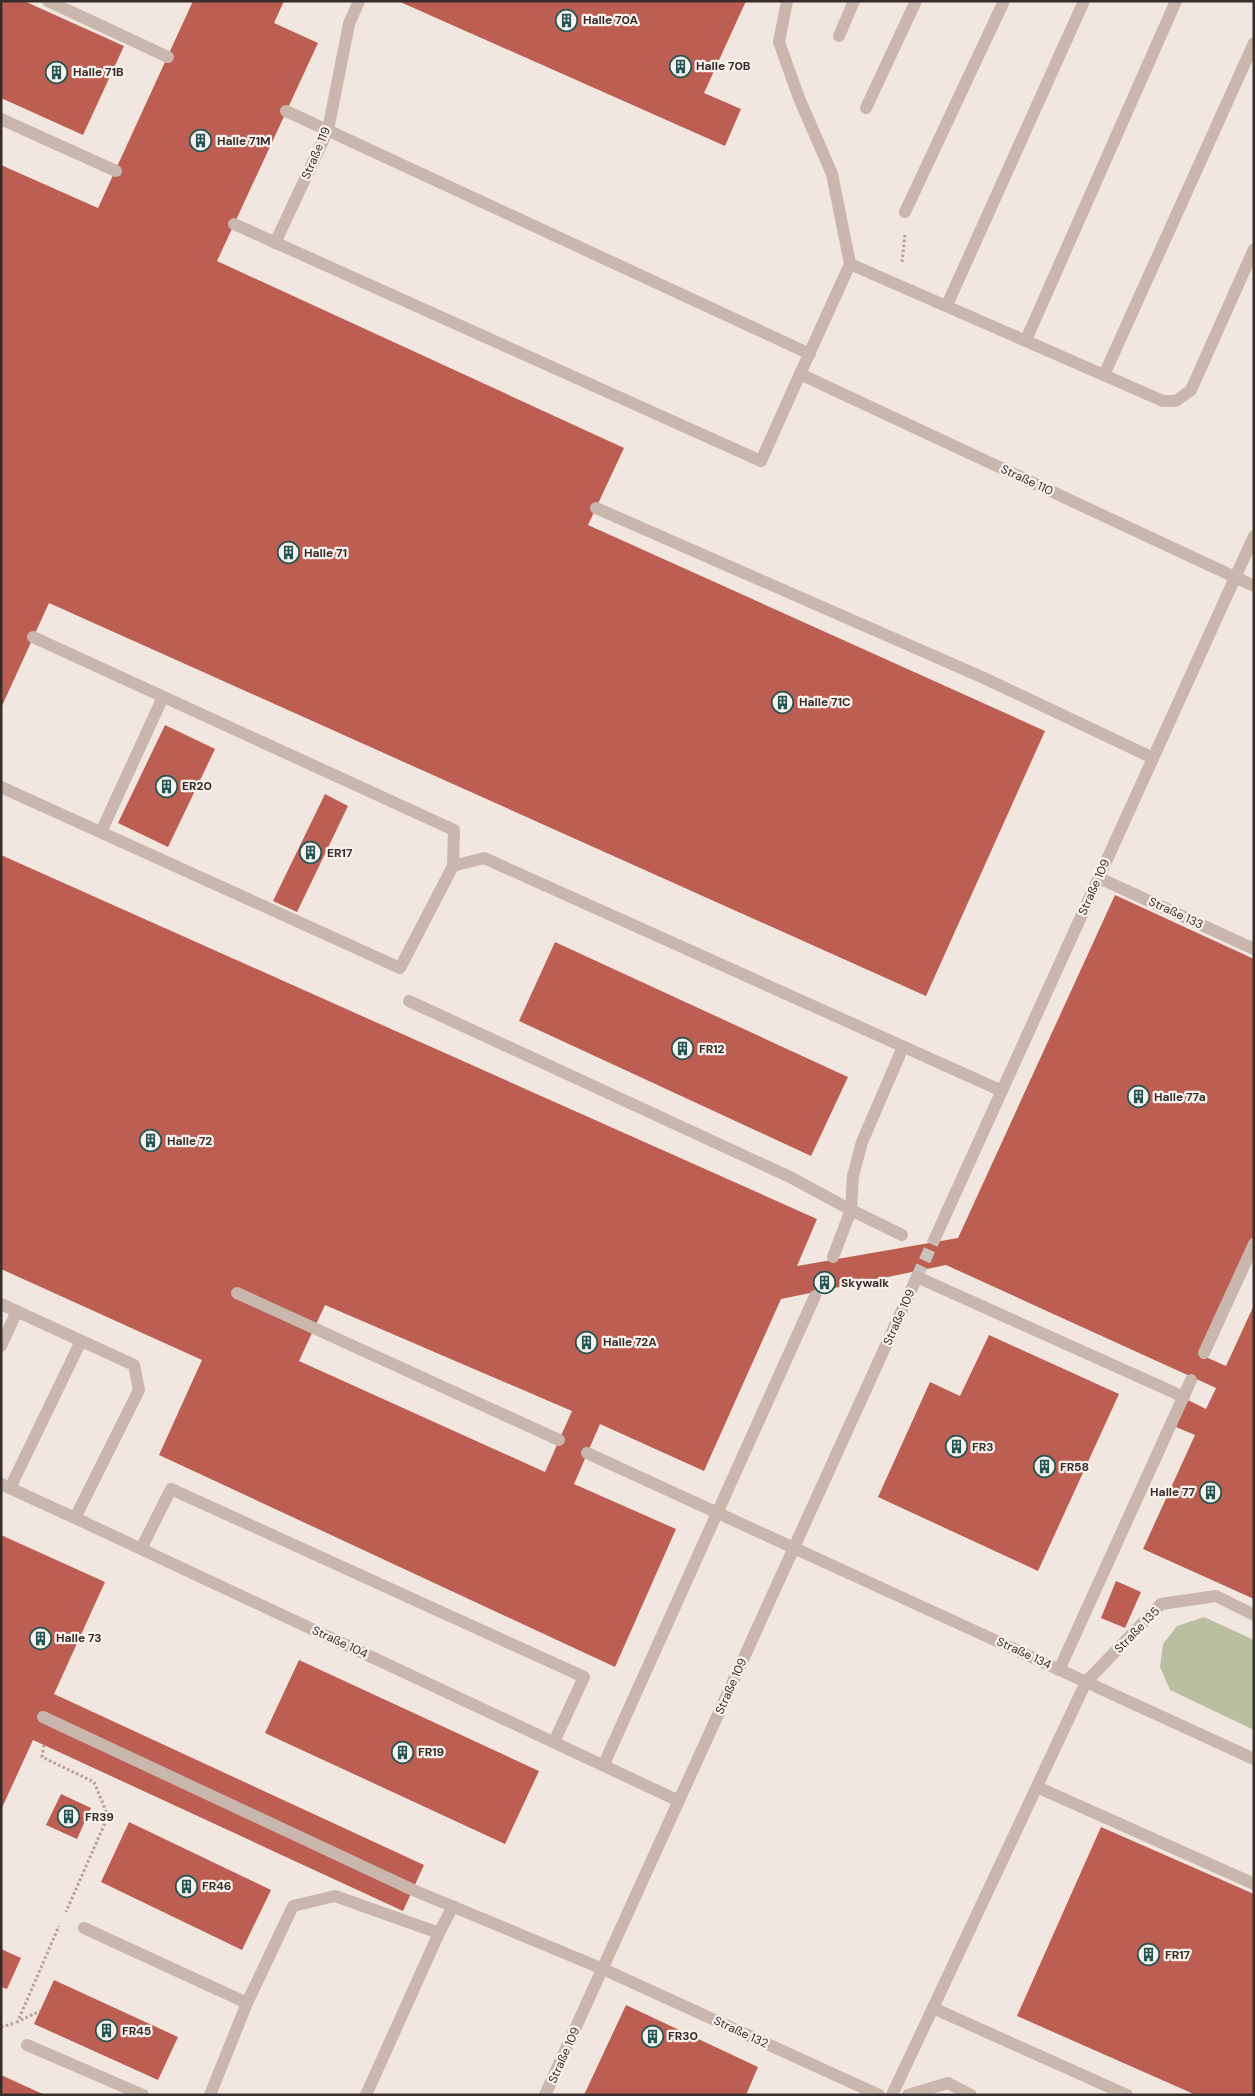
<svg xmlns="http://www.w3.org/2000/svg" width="1255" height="2096" font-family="'DM Sans',sans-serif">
<rect width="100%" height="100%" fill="#f1e7e0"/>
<path fill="#b9bfa0" d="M1204,1617L1254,1640V1730L1170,1690L1160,1667L1163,1644L1177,1626Z"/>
<g fill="#bd5e52" fill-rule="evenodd">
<path d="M1,1H24L124,46L83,135L1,98Z"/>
<path d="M193,1H284L274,23L318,43L217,261L624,448L588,525L1045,731L926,996L49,603L1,708V165L98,208Z"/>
<path d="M398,1H746L704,93L741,109L725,146Z"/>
<path d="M165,725L215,749L168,847L118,823Z"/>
<path d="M325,794L348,806L297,912L273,901Z"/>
<path d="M1,855L817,1219L797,1266L958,1238L1115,895L1254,959V1235L1199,1354L1226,1366L1254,1305V1599L1143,1549L1195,1435L1176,1427L1188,1400L1206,1409L1216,1388L946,1265L781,1299L704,1471L600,1424L574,1484L676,1529L615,1667L159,1455L202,1360L1,1269ZM325,1305L572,1411L545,1472L299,1361Z"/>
<path d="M555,942L848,1077L811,1156L519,1021Z"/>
<path d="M989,1335L1119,1394L1038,1571L878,1497L930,1382L960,1396Z"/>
<path d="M1,1535L105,1582L54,1694L424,1865L403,1911L33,1740L1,1810Z"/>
<path d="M1116,1581L1141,1592L1125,1628L1101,1618Z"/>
<path d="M299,1660L539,1771L505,1844L265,1733Z"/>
<path d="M61,1794L91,1808L77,1839L46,1825Z"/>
<path d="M129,1822L271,1890L242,1950L101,1882Z"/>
<path d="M1101,1827L1254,1894V2095H1196L1017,2016Z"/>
<path d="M1,1949L21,1958L7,1989L1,1987Z"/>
<path d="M54,1980L178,2037L158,2080L34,2024Z"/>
<path d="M626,2005L758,2067L746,2095H584Z"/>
<path d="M1,2075L45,2095H1Z"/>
</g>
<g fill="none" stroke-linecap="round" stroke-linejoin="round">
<path stroke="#ccc2bc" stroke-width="12" stroke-dasharray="12 6" stroke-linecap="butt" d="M917,1277L935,1238"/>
<g stroke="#b4a096" stroke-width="3" stroke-dasharray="2.5 2.5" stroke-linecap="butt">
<path d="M902,262L905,235"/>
<path d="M44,1745L42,1757L94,1782L108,1816L66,1912"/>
<path d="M21,2020L40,2011"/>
<path d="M17,2023L59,1926"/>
<path d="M1,2027L15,2023"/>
</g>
<g stroke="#c9b6ac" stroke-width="12">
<path d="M48,1L168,57"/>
<path d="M839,36L854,1"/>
<path d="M866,108L916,1"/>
<path d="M286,111L810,354"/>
<path d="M1,119L116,171"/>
<path d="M905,212L1004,1"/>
<path d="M234,224L761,461L800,374"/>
<path d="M275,243L328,130L349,24L359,1"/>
<path d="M850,264L1163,401H1176L1191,390L1254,249"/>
<path d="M947,305L1084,1"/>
<path d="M1026,340L1176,1"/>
<path d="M1104,375L1254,43"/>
<path d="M596,508L984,678L1153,758"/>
<path d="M1,787L400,968L453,866L454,830L33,637"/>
<path d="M101,832L163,697"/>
<path d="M453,866L484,858L1002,1091"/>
<path d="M409,1001L790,1177L851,1210L853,1176L862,1142L903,1047"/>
<path d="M833,1257L851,1210L902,1235"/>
<path d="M917,1277L1184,1397"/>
<path d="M237,1293L559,1440"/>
<path d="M1,1304L134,1365L139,1390L75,1518L1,1484"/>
<path d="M1,1346L17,1311"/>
<path d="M1204,1353L1254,1244"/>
<path d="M587,1453L794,1548"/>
<path d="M10,1488L81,1341"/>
<path d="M75,1518L679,1801"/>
<path d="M141,1549L171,1489L584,1677L554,1742"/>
<path d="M1059,1670L1191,1380"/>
<path d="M43,1717L413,1890L603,1969"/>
<path d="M604,1764L815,1296"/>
<path d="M1037,1787L1254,1884"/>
<path d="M84,1928L247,2003L210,2095"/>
<path d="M247,2003L293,1906L335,1896L439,1933L453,1906"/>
<path d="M933,2008L1127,2095"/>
<path d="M27,2045L143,2095"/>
<path d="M366,2095L439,1933"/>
<path d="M892,2095L1086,1682L1161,1604L1216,1596L1254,1615"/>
</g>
<g stroke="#c9b6ac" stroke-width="12">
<path d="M787,1L779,42L799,98L832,174L850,264L800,374L1254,586"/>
<path d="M1099,878L1254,949"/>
<path d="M935,1238L1254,536"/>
<path d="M794,1548L1254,1759"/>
<path d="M603,1969L879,2095"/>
<path d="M545,2095L917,1277"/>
<path d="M908,2095L948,2083L971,2095"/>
</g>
</g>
<defs>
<symbol id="building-ring" viewBox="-11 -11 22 22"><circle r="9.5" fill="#f9f1ec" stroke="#235653" stroke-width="1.5"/><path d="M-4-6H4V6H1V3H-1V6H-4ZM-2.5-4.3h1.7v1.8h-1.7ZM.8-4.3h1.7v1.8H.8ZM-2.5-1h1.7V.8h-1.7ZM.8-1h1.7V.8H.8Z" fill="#235653"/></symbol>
</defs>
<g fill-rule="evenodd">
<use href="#building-ring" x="554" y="8" width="25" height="25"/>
<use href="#building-ring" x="668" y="54" width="25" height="25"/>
<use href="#building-ring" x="44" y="60" width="25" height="25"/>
<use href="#building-ring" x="188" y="128" width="25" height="25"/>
<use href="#building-ring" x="276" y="540" width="25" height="25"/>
<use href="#building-ring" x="770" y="690" width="25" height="25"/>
<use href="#building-ring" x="154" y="774" width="25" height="25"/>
<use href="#building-ring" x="298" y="840" width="25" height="25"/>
<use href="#building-ring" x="670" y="1036" width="25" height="25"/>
<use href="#building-ring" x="1126" y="1084" width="25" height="25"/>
<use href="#building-ring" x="138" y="1128" width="25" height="25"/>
<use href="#building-ring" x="812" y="1270" width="25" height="25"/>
<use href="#building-ring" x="574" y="1330" width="25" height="25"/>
<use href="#building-ring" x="944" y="1434" width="25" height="25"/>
<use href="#building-ring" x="1032" y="1454" width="25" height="25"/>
<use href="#building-ring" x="1198" y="1480" width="25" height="25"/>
<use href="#building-ring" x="28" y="1626" width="25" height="25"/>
<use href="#building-ring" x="390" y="1740" width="25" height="25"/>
<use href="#building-ring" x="56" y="1804" width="25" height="25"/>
<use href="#building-ring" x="174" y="1874" width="25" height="25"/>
<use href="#building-ring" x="1136" y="1942" width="25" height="25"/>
<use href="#building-ring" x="94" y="2018" width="25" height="25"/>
<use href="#building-ring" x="640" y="2024" width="25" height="25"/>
</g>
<g text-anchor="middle" stroke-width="4.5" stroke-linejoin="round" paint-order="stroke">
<g font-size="12" font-weight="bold" fill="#372d2a" stroke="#f9f1ec" text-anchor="start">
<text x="583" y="24">Halle 70A</text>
<text x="696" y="70">Halle 70B</text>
<text x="73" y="76">Halle 71B</text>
<text x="217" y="145">Halle 71M</text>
<text x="304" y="557">Halle 71</text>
<text x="799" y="706">Halle 71C</text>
<text x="182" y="790">ER20</text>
<text x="327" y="857">ER17</text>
<text x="699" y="1053">FR12</text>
<text x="1154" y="1101">Halle 77a</text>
<text x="167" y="1145">Halle 72</text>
<text x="841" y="1287">Skywalk</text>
<text x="603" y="1346">Halle 72A</text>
<text x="972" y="1451">FR3</text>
<text x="1060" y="1471">FR58</text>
<text x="1195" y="1496" text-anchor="end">Halle 77</text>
<text x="56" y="1642">Halle 73</text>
<text x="418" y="1756">FR19</text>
<text x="85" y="1821">FR39</text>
<text x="202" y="1890">FR46</text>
<text x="1165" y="1959">FR17</text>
<text x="122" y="2035">FR45</text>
<text x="668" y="2040">FR30</text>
</g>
<g font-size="12" fill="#372d2a" stroke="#f9f1ec">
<text transform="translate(316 153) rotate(-67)" y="4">Straße 119</text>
<text transform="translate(1027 480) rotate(25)" y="4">Straße 110</text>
<text transform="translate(1094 887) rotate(-66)" y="4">Straße 109</text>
<text transform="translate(1176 913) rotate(25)" y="4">Straße 133</text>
<text transform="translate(899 1317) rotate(-66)" y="4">Straße 109</text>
<text transform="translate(1137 1630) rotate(-46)" y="4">Straße 135</text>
<text transform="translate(340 1642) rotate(25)" y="4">Straße 104</text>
<text transform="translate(1024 1653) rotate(25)" y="4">Straße 134</text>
<text transform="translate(731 1686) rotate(-66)" y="4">Straße 109</text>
<text transform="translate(741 2032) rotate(25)" y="4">Straße 132</text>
<text transform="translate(564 2055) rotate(-66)" y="4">Straße 109</text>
</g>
</g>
<rect width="1255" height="2096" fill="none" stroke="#372d2a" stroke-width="5"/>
</svg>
